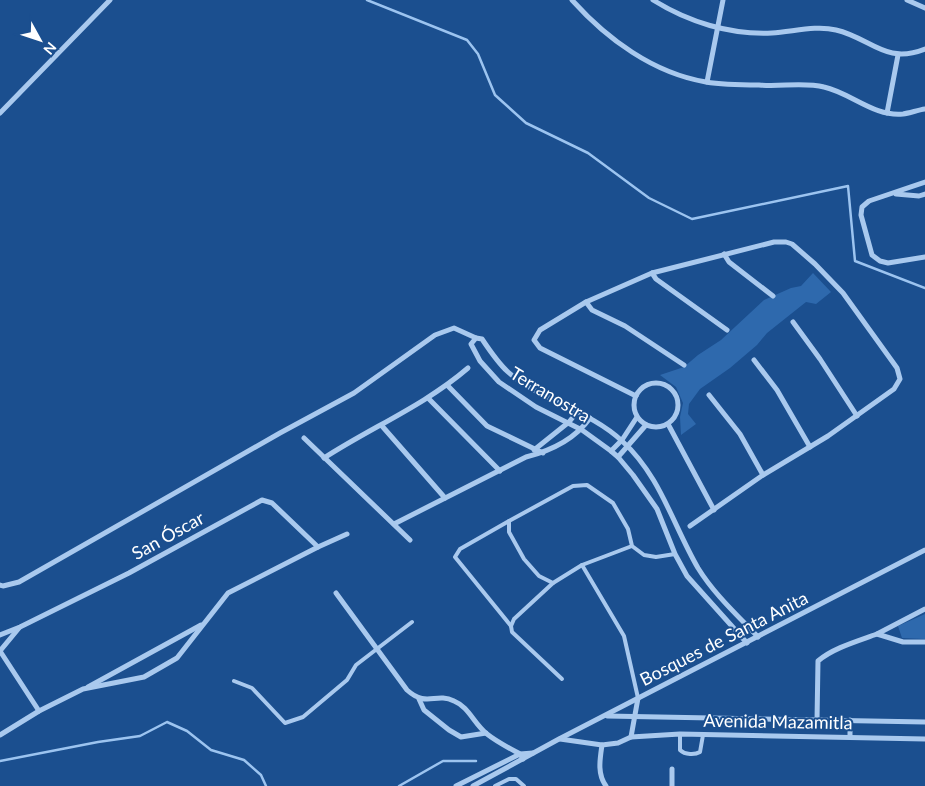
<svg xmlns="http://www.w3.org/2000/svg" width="925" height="786" font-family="Lato,sans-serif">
<rect width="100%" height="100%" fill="#1b4f8f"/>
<g fill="#2e69ad">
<path d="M813,273L831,292L816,304L806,302L767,333L757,345L730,368L700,389L689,404L688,414L696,424L681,435L680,417L683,403L676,387L660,375L684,367L698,355L721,340L764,300L791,288L801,286Z"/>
<path d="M925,614V639L902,638L898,626Z"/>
</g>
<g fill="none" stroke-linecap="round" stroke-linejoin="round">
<g stroke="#9cc4f0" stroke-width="2.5">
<path d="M367,0L467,40L478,54L495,95L526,123L588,153L649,198L692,219L848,186L855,261L925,288"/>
<path d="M0,761L98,742L140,736L167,722L187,731L211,750L244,760L261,775L266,786"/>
<path d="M399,786L443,761H476"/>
</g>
<g stroke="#a9c9ee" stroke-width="4">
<path d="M509,521L460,549L455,557L511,626"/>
<path d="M632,546L582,565L553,583L539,576L524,559L509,532V521L573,486L587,485L613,503L628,529L632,546L644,555L656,557L675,554"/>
<path d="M582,565L624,636L638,698"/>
<path d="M553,583L514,619L511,626L512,632L562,679"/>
<path d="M234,681L252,688L285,723L303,717L347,680L356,665L412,622"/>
<path d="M680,734V750C685,755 695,755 700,752L703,735"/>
<path d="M495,786L509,779H516L524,786"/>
</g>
<g stroke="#a9c9ee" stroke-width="5">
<path d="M572,0C607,39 653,73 706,82C723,85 742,85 759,85C780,87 804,82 824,87C851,93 874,117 903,114C910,113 918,110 925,109"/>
<path d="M653,0C688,22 730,35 772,33C792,32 816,25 836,30C871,38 885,65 925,49"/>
<path d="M907,0L925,8"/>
<path d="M707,82L723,0"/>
<path d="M0,113L110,0"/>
<path d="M887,113L898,55"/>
<path d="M925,182L869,201L862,207L861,215L872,255L880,261L888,263L925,257"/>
<path d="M896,194L919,196L925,194"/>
<path d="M724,254L729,262L773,296"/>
<path d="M652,273L656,279L727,330"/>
<path d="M586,302L592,310L625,326L684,365"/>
<path d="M793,322L820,359L857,416"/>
<path d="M754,360L777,390L810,447"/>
<circle cx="656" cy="405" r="22"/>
<path d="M448,386L487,426L543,453"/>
<path d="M709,395L740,434L763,475"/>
<path d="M636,396L540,348L534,340L540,330L586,302L652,273L774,242H786L792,244L815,264L843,293L897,368L900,379L894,389L828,436L763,475L690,526"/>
<path d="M428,398L500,471"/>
<path d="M668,424L714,510"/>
<path d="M382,426L445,498"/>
<path d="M304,438L410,540"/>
<path d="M534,450L569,422L578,411"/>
<path d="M611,451L622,440L637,417"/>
<path d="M618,457L646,425"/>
<path d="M324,458C372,427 425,405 468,368"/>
<path d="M394,524L526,457C550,451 575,439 590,418"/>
<path d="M318,547L347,534"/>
<path d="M0,585L3,586L19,582L280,433L354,393L435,335L454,328L476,338"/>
<path d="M336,593L407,690C427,708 435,692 454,701C469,707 474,724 487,734C497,742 509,748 520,754L523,759"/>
<path d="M925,609L877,634L903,642H925"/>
<path d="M0,635L20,627L129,573L262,500L272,503L318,547L228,593L177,658L144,677L83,689L39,711L0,735"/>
<path d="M747,643L687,576L675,554L657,509L633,475L618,457L611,451L582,430L536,407L499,382L480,361L471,344L476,338L482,339C490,351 498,363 508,372C541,401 589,410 622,441C660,475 673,525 698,568C714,594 737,615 758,637"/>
<path d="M0,651L39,711"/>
<path d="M0,651L19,628"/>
<path d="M88,687L201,625"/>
<path d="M419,699L424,710L449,730L461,737L486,733"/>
<path d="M607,716L925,722"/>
<path d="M817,720L818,661C833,648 858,641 877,634"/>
<path d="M850,720V736"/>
<path d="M631,737L638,698"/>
<path d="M560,739L602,745L618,743L631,737L680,734L925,739"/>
<path d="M602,745C600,759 597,774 606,786"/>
<path d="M672,769V786"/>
<path d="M456,786L520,754L533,753"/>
<path d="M473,786L559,739L925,550"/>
</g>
</g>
<g text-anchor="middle" stroke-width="4" stroke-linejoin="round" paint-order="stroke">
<g font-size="18" fill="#fff" stroke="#1b4f8f">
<text transform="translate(550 395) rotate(31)" y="6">Terranostra</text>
<text transform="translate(168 536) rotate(-29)" y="6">San Óscar</text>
<text transform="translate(724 639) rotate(-27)" y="6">Bosques de Santa Anita</text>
<text transform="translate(778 722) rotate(1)" y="6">Avenida Mazamitla</text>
</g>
</g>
<g transform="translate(40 40) rotate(130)" stroke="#1b4f8f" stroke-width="4" paint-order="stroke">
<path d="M0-4L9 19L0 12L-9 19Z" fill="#ffffff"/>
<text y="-8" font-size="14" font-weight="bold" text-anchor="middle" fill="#ffffff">N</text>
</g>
</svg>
